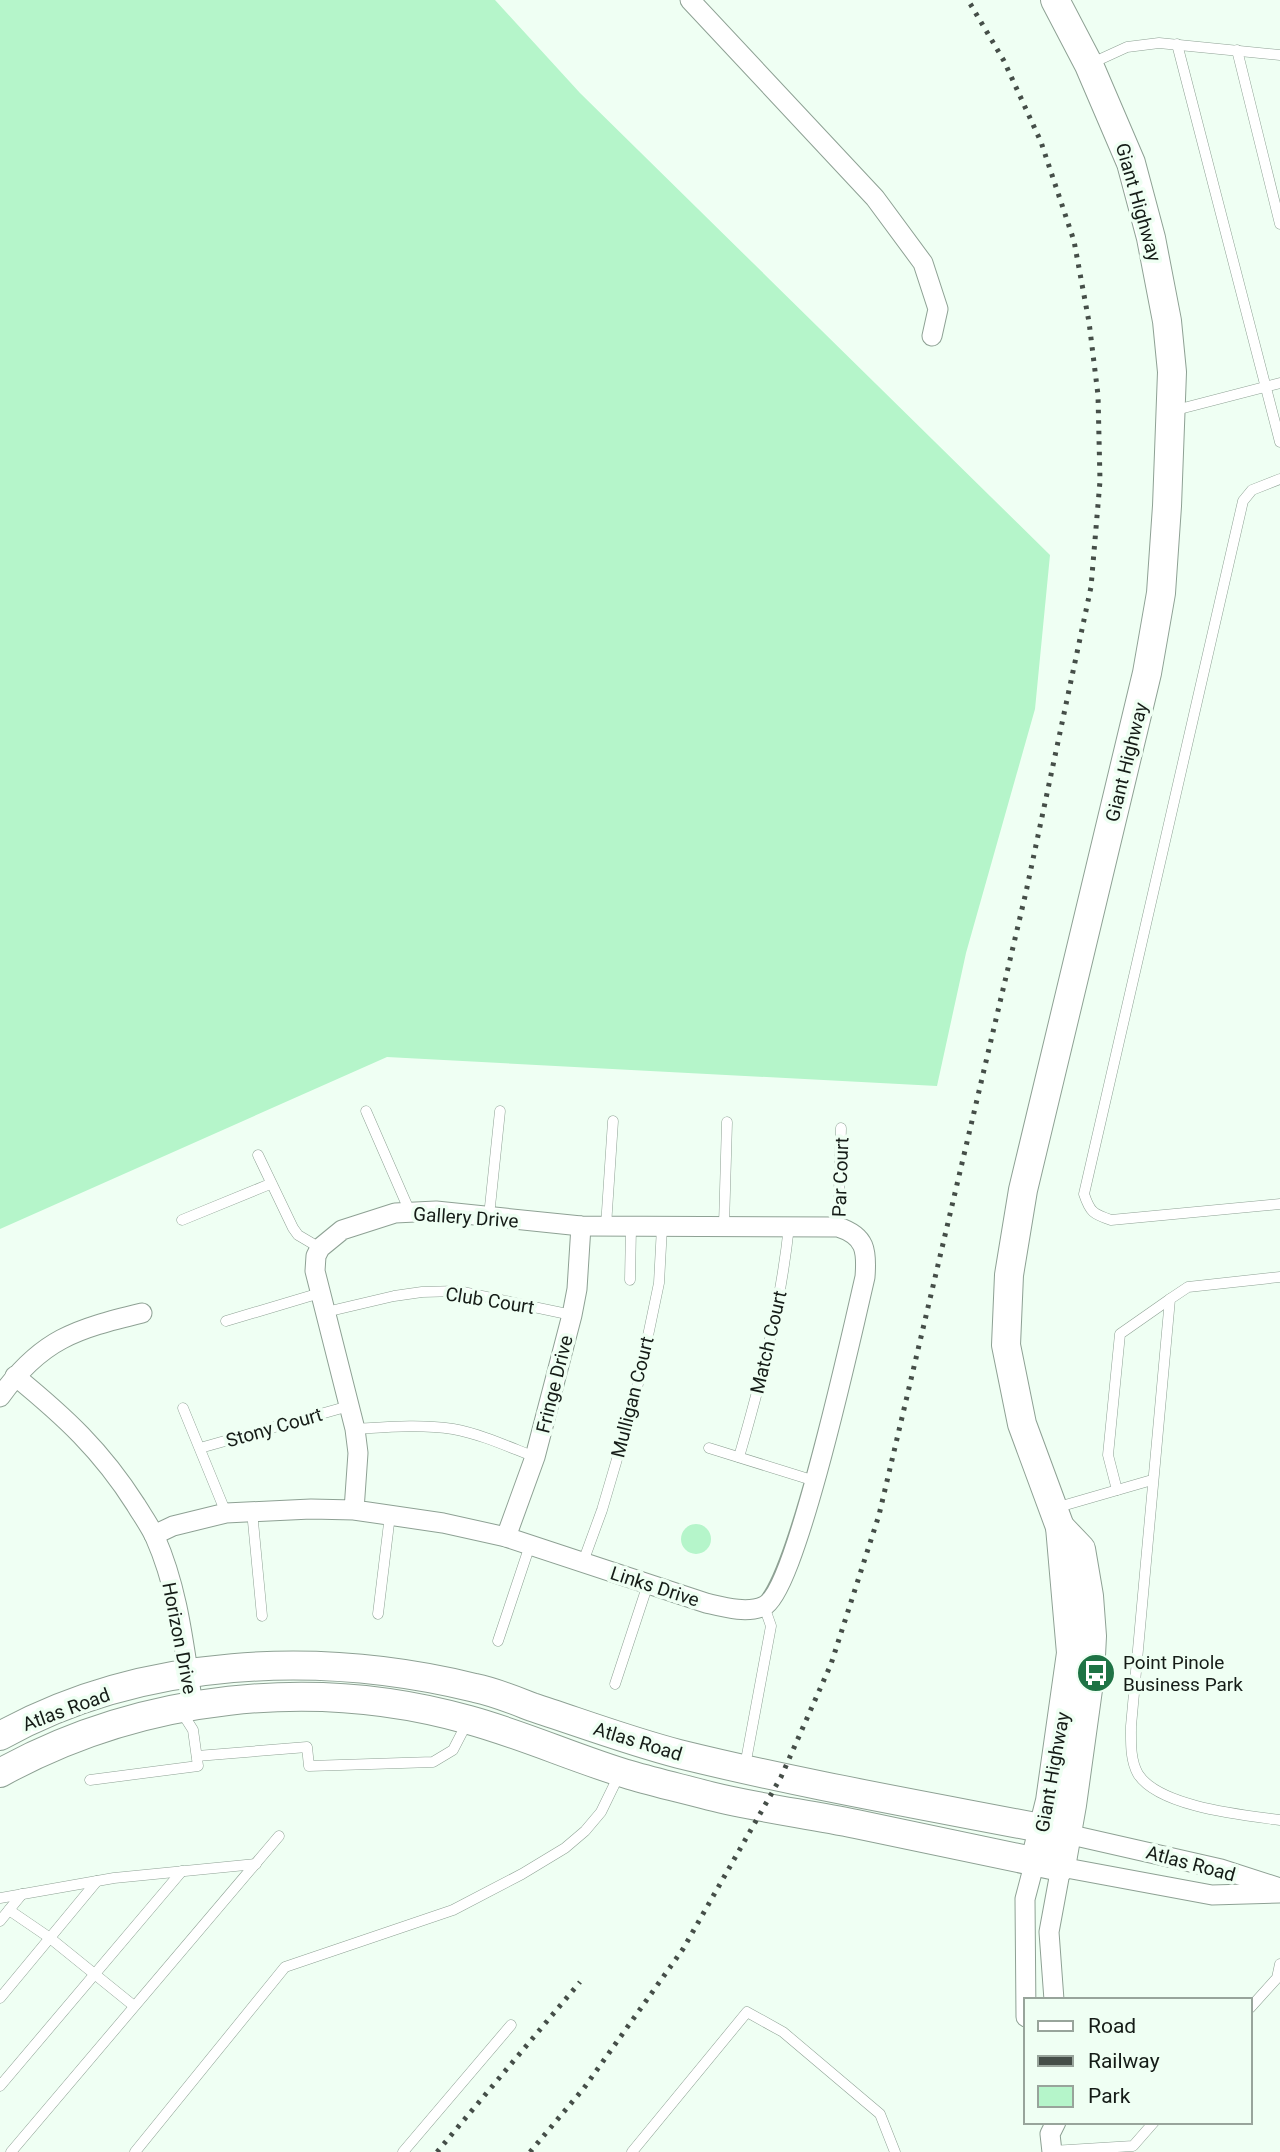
<svg xmlns="http://www.w3.org/2000/svg" width="1280" height="2152" font-family="Roboto,sans-serif">
<rect width="100%" height="100%" fill="#effff3"/>
<g fill="#b5f5ca">
<path d="M0,0H495L580,93L1050,555L1035,709L966,953L937,1086L387,1057L0,1229Z"/>
<circle cx="696" cy="1539" r="15"/>
</g>
<g fill="none" stroke-linecap="round" stroke-linejoin="round">
<defs>
<g id="lane">
<path d="M1177,44L1280,442"/>
<path d="M1237,50L1280,224"/>
<path d="M1092,63L1127,47L1159,43L1280,55"/>
<path d="M1172,411L1280,383"/>
<path d="M1280,479L1252,490L1243,501L1084,1194C1090,1212 1093,1214 1111,1220L1280,1204"/>
<path d="M366,1111L410,1212"/>
<path d="M258,1155L293,1228L298,1235L320,1248"/>
<path d="M489,1216L500,1111"/>
<path d="M182,1220L270,1184"/>
<path d="M724,1225L727,1122"/>
<path d="M606,1226L613,1121"/>
<path d="M838,1227L841,1128"/>
<path d="M1280,1277L1188,1287L1170,1299L1131,1726C1131,1742 1130,1760 1138,1774C1159,1807 1243,1815 1280,1820"/>
<path d="M630,1280L631,1227"/>
<path d="M326,1312L394,1296L422,1292L458,1291L572,1315"/>
<path d="M226,1321L320,1293"/>
<path d="M183,1408L226,1513"/>
<path d="M355,1429C388,1427 420,1424 453,1429C481,1434 509,1447 535,1457"/>
<path d="M200,1448L349,1406"/>
<path d="M709,1448L815,1481"/>
<path d="M739,1457C761,1381 781,1304 789,1226"/>
<path d="M1117,1490L1108,1455L1120,1334L1170,1299"/>
<path d="M1055,1508L1152,1480"/>
<path d="M252,1511L262,1616"/>
<path d="M583,1562L602,1510L635,1398L659,1283L662,1227"/>
<path d="M378,1614L390,1515"/>
<path d="M498,1641L530,1545"/>
<path d="M615,1684L648,1584"/>
<path d="M197,1756L307,1747L309,1766L433,1762L453,1750L468,1721"/>
<path d="M745,1766L771,1626L764,1606"/>
<path d="M90,1780L198,1766L193,1730L181,1711"/>
<path d="M0,1898L114,1878L256,1864"/>
<path d="M9,1910L50,1938L134,2006"/>
<path d="M0,1921L22,1894"/>
<path d="M0,1998L97,1881"/>
<path d="M1250,2008L1277,1978L1280,1964"/>
<path d="M0,2086L182,1871"/>
<path d="M1052,2151L1133,2146L1154,2122"/>
<path d="M11,2152L279,1836"/>
<path d="M135,2152L285,1967L453,1910L522,1874L565,1848L585,1831L601,1812L619,1775"/>
<path d="M403,2152L511,2025"/>
<path d="M632,2152L747,2012L783,2032L880,2114L895,2152"/>
</g>
<g id="street">
<path d="M690,0L875,198L923,263L938,309L932,336"/>
<path d="M15,1376C65,1417 101,1450 136,1505C142,1515 150,1526 155,1537C179,1591 184,1648 193,1705"/>
<path d="M0,1397C41,1339 76,1329 142,1313"/>
<path d="M154,1535L173,1526L226,1513L311,1509L354,1510L443,1523L506,1537L706,1603C723,1607 747,1614 764,1606C796,1591 854,1324 865,1277C867,1251 866,1236 838,1227L581,1226L436,1211L395,1213L342,1230L320,1248L316,1256L315,1271L355,1429L358,1453L354,1510"/>
<path d="M506,1537L535,1457L572,1315L577,1289L581,1226"/>
<path d="M1067,1834L1221,1869L1280,1888"/>
<path d="M1054,2000L1049,1932L1061,1867L1212,1895L1280,1893"/>
<path d="M1026,2017L1025,1899L1035,1861"/>
<path d="M1052,2152L1050,2134L1056,2122"/>
</g>
<g id="secondary">
<path d="M0,1736C142,1657 320,1650 475,1688C495,1692 514,1700 532,1707C581,1723 629,1741 679,1754C805,1785 933,1807 1061,1832"/>
<path d="M0,1773C141,1695 314,1676 469,1720C524,1735 576,1759 630,1775C657,1783 684,1789 710,1796C758,1808 808,1814 856,1824C924,1838 992,1852 1061,1867L1072,1805L1090,1675L1092,1636L1089,1596L1081,1549L1060,1527"/>
<path d="M1035,1861L1050,1801L1071,1653L1060,1527L1022,1424L1006,1345L1009,1275L1023,1190L1147,673L1161,593L1167,506L1172,372L1167,321L1151,238L1131,163L1089,65L1055,0"/>
</g>
</defs>
<use href="#lane" stroke="#8ea194" stroke-width="11"/>
<use href="#street" stroke="#8ea194" stroke-width="21"/>
<use href="#secondary" stroke="#8ea194" stroke-width="30"/>
<use href="#lane" stroke="#fff" stroke-width="10"/>
<use href="#street" stroke="#fff" stroke-width="19"/>
<use href="#secondary" stroke="#fff" stroke-width="28"/>
<g stroke="#454e48" stroke-width="5" stroke-dasharray="3.5 7" stroke-linecap="butt">
<path d="M437,2152L580,1982"/>
<path d="M530,2152L584,2088L683,1949L781,1777L831,1664L879,1515L1026,892L1091,587L1100,481L1098,395L1089,322L1074,241L1041,142L1004,61L968,0"/>
</g>
</g>
<defs>
<symbol id="bus-disc" viewBox="-11 -11 22 22"><circle r="9.5" fill="#1e7345" stroke="#effff3"/><path d="M-5-6H5V4H4V6H2V4H-2V6H-4V4H-5ZM-3.5-4V0h7V-4ZM-3.5 1.2v1.5H-2V1.2ZM2 1.2v1.5H3.5V1.2Z" fill="#fff"/></symbol>
</defs>
<g fill-rule="evenodd">
<use href="#bus-disc" x="1074" y="1651" width="44" height="44"/>
</g>
<g text-anchor="middle" stroke-width="7" stroke-linejoin="round" paint-order="stroke">
<g font-size="19" fill="#151c17" stroke="#effff3">
<text transform="translate(1139 202) rotate(74)" y="7">Giant Highway</text>
<text transform="translate(1126 762) rotate(-76)" y="7">Giant Highway</text>
<text transform="translate(840 1177) rotate(-88)" y="7">Par Court</text>
<text transform="translate(466 1217) rotate(4)" y="7">Gallery Drive</text>
<text transform="translate(490 1300) rotate(9)" y="7">Club Court</text>
<text transform="translate(768 1342) rotate(-77)" y="7">Match Court</text>
<text transform="translate(554 1384) rotate(-76)" y="7">Fringe Drive</text>
<text transform="translate(632 1397) rotate(-76)" y="7">Mulligan Court</text>
<text transform="translate(274 1427) rotate(-16)" y="7">Stony Court</text>
<text transform="translate(655 1586) rotate(18)" y="7">Links Drive</text>
<text transform="translate(180 1638) rotate(79)" y="7">Horizon Drive</text>
<text transform="translate(66 1709) rotate(-20)" y="7">Atlas Road</text>
<text transform="translate(638 1741) rotate(17)" y="7">Atlas Road</text>
<text transform="translate(1052 1772) rotate(-80)" y="7">Giant Highway</text>
<text transform="translate(1191 1863) rotate(15)" y="7">Atlas Road</text>
</g>
<g font-size="19" fill="#151c17" stroke="#effff3" text-anchor="start">
<text x="1123" y="1669">Point Pinole<tspan x="1123" dy="22">Business Park</tspan></text>
</g>
</g>
<rect x="1024" y="1998" width="228" height="126" fill="#effff3" stroke="#98a49b" stroke-width="2"/>
<rect x="1038" y="2021" width="35" height="10" fill="#ffffff" stroke="#98a49b" stroke-width="2"/>
<text x="1088" y="2033" font-size="21" fill="#151c17">Road</text>
<rect x="1038" y="2056" width="35" height="10" fill="#454e48" stroke="#98a49b" stroke-width="2"/>
<text x="1088" y="2068" font-size="21" fill="#151c17">Railway</text>
<rect x="1038" y="2086" width="35" height="21" fill="#b5f5ca" stroke="#98a49b" stroke-width="2"/>
<text x="1088" y="2103" font-size="21" fill="#151c17">Park</text>
</svg>
